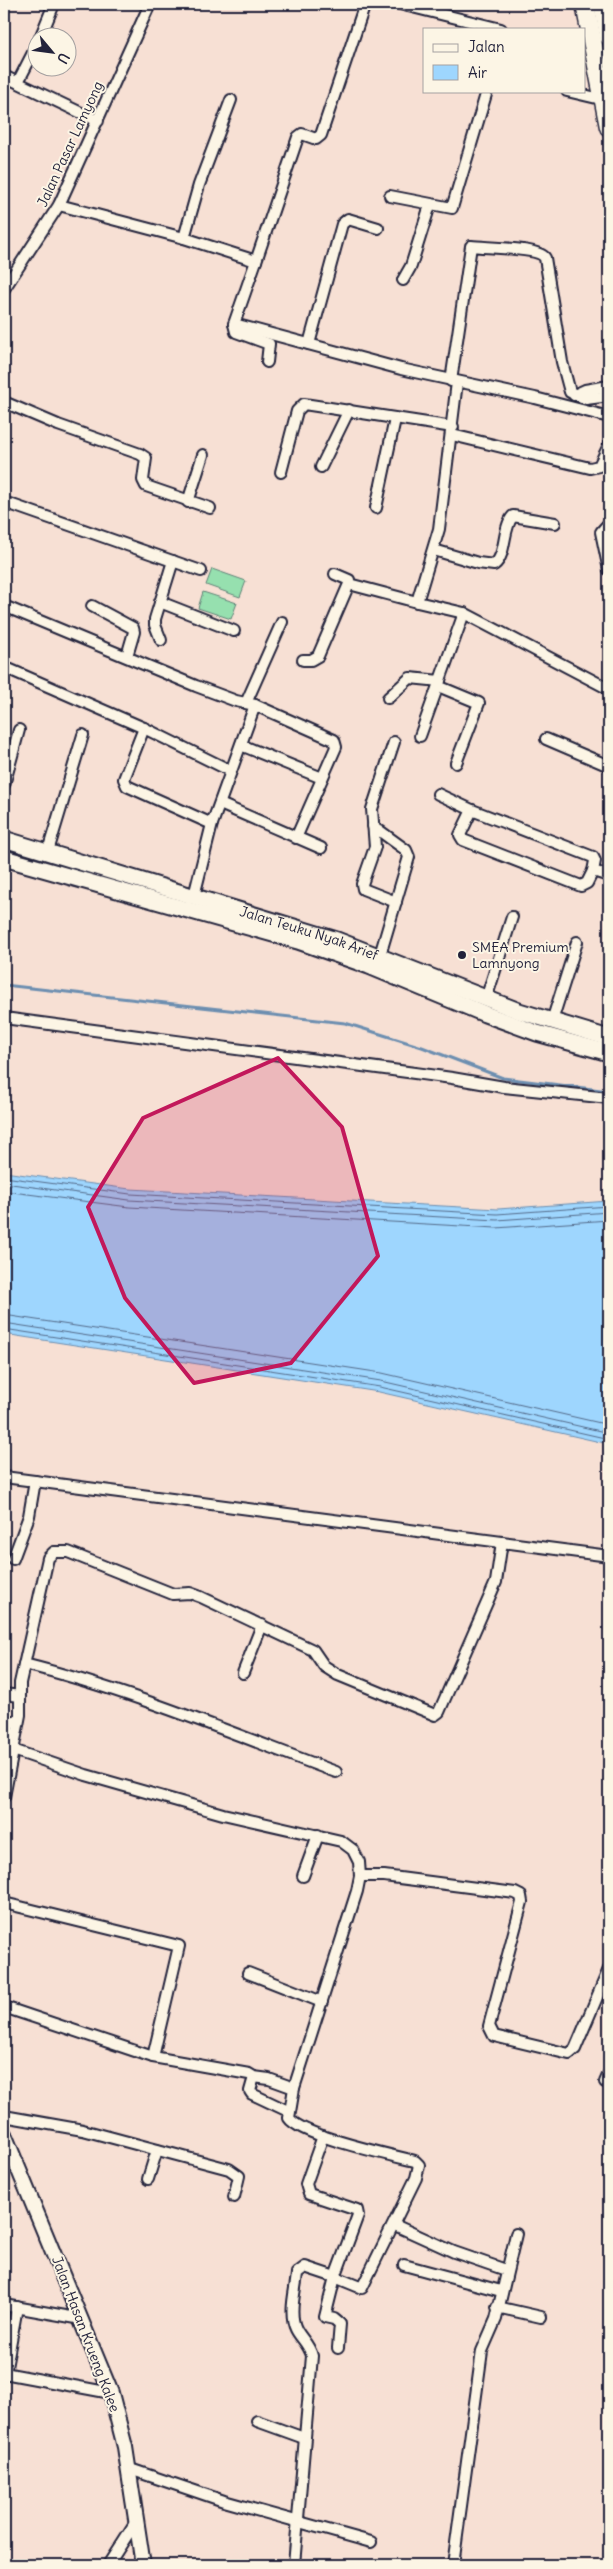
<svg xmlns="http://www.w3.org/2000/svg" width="613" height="2569" font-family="Delius,sans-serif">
<rect width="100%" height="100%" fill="#f7e0d4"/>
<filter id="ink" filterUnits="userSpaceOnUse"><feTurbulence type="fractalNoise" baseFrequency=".02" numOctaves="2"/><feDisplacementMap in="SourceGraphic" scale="10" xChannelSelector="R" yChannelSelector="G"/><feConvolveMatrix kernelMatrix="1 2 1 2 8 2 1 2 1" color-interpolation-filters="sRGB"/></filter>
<g filter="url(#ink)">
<g fill="#96e0af" stroke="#5c8175">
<path d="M212,569L246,581L240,597L206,585Z"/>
<path d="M203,592L237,603L231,619L198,608Z"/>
</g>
<path fill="#9ed6fe" stroke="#6c8eb0" d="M4,1172L130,1189L498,1209L609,1201V1444L379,1392L4,1334Z"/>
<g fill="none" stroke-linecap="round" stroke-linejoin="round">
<g stroke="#546a89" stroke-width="1">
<path d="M4,1177L130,1194L497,1214L609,1206"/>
<path d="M4,1183L129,1200L497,1220L609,1212"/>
<path d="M4,1191L129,1207L496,1228L609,1220"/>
<path d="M4,1315L382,1373L609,1425"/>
<path d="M4,1323L381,1381L609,1433"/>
<path d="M4,1329L380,1387L609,1439"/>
</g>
<path stroke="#6c8eb0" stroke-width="3" d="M4,985L345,1023L422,1047L503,1078L609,1091"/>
<defs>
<g id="minor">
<path d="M400,4L501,29"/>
<path d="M40,38L54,4"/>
<path d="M4,76L98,121"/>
<path d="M18,82L38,43"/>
<path d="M567,91L605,100"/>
<path d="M390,196L452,208L487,91"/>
<path d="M59,205L184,238L256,261L234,324L401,369L535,398L609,417"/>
<path d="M184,238L199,185L231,100"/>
<path d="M256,261L298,137L302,134L316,139L321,135L365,4"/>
<path d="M403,280L411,266L430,205"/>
<path d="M4,289L59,205L150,4"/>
<path d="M234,324L236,332L269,344L267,362"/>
<path d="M309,344L342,224L348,219L378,228"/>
<path d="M451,381L471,246C485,248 539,247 545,258L562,362L570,392L586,399L609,396"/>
<path d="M457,382L439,529L417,602L464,613L609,689"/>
<path d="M574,395L585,390L609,386"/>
<path d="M4,402L58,425L140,454L146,458L143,480L146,486L210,508"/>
<path d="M452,435L590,468L599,466L609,445"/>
<path d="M321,467L349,410"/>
<path d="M281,472L297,411L304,404L453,427"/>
<path d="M4,502L201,571"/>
<path d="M188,502L203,455"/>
<path d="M376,508L395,419"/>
<path d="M434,550L478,563L494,565C507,555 502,528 513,516L555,523"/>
<path d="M609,570L601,532L609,523"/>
<path d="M335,574L349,580V584"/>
<path d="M160,602L234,631"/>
<path d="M4,606L196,686L236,701L255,705L334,740L336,747L296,838"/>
<path d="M92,606L133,628L134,632L127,656"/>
<path d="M161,640L155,625V619L173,561"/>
<path d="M303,660H311L318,656L349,584L417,602"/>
<path d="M4,667L144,728L231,771"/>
<path d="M438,686L479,703L456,763"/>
<path d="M388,698L410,678L440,681"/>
<path d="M246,703L282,622"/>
<path d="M144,728L124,779L127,786L212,824"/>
<path d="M420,736L464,613"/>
<path d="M546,739L609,766"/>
<path d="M394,742L372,809L375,847L362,884L363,889L396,902"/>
<path d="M241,745L322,778"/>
<path d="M4,785L19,730"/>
<path d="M438,794L472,810L593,857L595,861L593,871L609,876"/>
<path d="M220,804L321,848"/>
<path d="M472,810L460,835L463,840L581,886L587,883L593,871"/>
<path d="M373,826L406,850L409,857L380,955"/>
<path d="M48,851L83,735"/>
<path d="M194,896L212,824L255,705"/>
<path d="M486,999L512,917"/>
<path d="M4,1018L452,1078L504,1087L609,1098"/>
<path d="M552,1021L577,942"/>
<path d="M4,1477L609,1556"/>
<path d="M13,1559L29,1516L35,1481"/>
<path d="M24,1664C129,1690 234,1734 336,1772"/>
<path d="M243,1673L262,1625"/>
<path d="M4,1694L20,1696"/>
<path d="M4,1719L17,1723"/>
<path d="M13,1750L86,1775L223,1814L341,1841L353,1850L359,1862L360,1876L357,1891L294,2088L289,2118C301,2136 390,2155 415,2161L419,2165L416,2178L362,2288L335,2277L325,2317L334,2319L340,2324L338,2348"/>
<path d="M4,1797L20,1715V1683L48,1558L54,1552H68L173,1594L190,1593L201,1597L313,1650L324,1666L338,1675L435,1715L439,1712L496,1582L502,1542"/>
<path d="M303,1876L318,1835"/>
<path d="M360,1876H384L515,1893L521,1896L522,1902L489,2026L494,2036L569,2054L575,2049L609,1969"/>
<path d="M4,1903L179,1946L153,2057"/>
<path d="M248,1973L322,2002"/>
<path d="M4,2007L153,2057L249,2074L254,2077L250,2091L252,2094L288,2111"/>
<path d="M254,2077L269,2079L294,2088"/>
<path d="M605,2082L609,2073"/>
<path d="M4,2116L83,2130L229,2169L239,2176L234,2197"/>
<path d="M148,2179L157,2150"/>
<path d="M399,2227L454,2252L506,2270"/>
<path d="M404,2265L501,2291"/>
<path d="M4,2305L82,2319"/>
<path d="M497,2307L541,2317"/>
<path d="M4,2373L111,2393"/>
<path d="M5,2373L17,2307"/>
<path d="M257,2421L304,2438"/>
<path d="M127,2468L224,2501L371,2542"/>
<path d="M108,2565L135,2523"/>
<path d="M294,2565L312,2356C309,2344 301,2339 296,2329C288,2313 296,2289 297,2273L305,2267L335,2277L358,2215L357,2210L309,2194L306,2184L323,2136"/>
<path d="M453,2565L482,2351L496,2319L516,2234"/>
</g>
<path id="tertiary" d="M4,2134L111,2393L125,2447L143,2565"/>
<g id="secondary">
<path id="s1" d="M4,839L337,940L519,1011L609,1038"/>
<path d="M4,858L298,941L369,966L485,1014L537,1033L609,1053"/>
</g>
<g id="trunk">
<path d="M585,4L609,127"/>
<path d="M603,4L609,36"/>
</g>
</defs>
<use href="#minor" stroke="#22223b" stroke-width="14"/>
<use href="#tertiary" stroke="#22223b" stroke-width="18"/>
<use href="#secondary" stroke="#22223b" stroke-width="19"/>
<use href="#trunk" stroke="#22223b" stroke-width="21"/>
<use href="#minor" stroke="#fcf5e5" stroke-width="10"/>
<use href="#tertiary" stroke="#fcf5e5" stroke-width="14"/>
<use href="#secondary" stroke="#fcf5e5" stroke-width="15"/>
<use href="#trunk" stroke="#fcf5e5" stroke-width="18"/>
</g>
</g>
<path fill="#c2185b" fill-opacity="0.2" stroke="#c2185b" stroke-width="4" stroke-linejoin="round" d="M278,1058L342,1127L378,1256L291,1363L194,1383L125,1298L88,1207L143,1118Z"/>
<circle fill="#22223b" stroke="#fcf5e5" stroke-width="2" cx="462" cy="955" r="5"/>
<g text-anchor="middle" stroke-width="4" stroke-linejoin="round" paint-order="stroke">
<g font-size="14" fill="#22223b" stroke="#fcf5e5">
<text transform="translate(70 144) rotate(-65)" y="5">Jalan Pasar Lamyong</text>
<text dy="5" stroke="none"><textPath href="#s1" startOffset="319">Jalan Teuku Nyak Arief</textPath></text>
<text transform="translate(86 2334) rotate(69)" y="5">Jalan Hasan Krueng Kalee</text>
</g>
<g font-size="14" fill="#22223b" stroke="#fcf5e5" text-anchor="start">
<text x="472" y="952">SMEA Premium<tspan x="472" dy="16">Lamnyong</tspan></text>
</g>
</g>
<rect width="613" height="2569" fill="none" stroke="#fcf5e5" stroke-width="20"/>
<rect x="10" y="10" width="593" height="2549" fill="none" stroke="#22223b" stroke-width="2" filter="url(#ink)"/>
<rect x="423" y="28" width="162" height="65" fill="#fcf5e5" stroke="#a5a1a1"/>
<rect x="433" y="44" width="25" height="8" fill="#fcf5e5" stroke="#a5a1a1"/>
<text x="468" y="52" font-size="15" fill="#22223b">Jalan</text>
<rect x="433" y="65" width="25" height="15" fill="#9ed6fe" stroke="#a5a1a1"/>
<text x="468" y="78" font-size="15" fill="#22223b">Air</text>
<g transform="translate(52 52) rotate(119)"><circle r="24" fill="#fcf5e5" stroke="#a5a1a1"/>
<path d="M0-4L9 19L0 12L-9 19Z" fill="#22223b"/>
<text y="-8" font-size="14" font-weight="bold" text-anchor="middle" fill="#22223b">U</text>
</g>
</svg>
